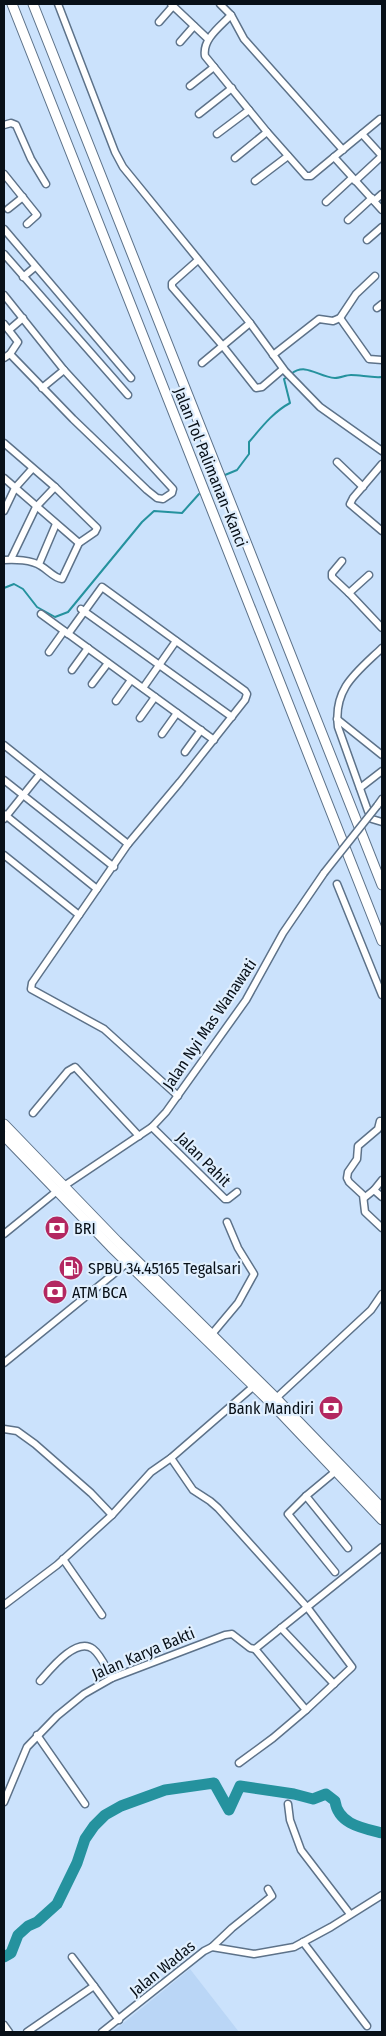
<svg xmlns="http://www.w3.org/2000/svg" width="386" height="2036" font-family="'Fira Sans Condensed',sans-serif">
<rect width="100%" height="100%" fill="#cbe2fc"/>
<path fill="#bad6f6" d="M190,1969L239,2032H112L121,2025Z"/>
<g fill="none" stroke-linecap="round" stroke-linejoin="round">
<g stroke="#25929e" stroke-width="2">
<path d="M291,374C306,362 318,377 335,378C340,378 346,375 351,375C361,375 371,378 382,377"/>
<path d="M225,475L237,470L249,454V442C261,428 273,412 290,403L284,379L287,377"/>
<path d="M4,588L14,584L23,589L37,607L55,617L68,612L142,522L154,511L182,513L199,494"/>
</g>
<path stroke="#25929e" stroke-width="11" d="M4,1957L11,1953L18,1935L28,1926L37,1922L57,1904L77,1863L85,1839L94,1826L105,1815L121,1806L165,1790L214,1783L229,1810L240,1786L294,1794L313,1799L326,1794L335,1801C338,1824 362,1828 382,1833"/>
<defs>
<g id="minor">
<path d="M58,4L115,152L123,167L250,323L285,371L320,407L382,451"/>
<path d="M171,4L208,39"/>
<path d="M220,4L231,15L244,39L343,150"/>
<path d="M231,15C221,26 202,39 205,56L267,132L306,176H311L380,119"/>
<path d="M159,22L173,6"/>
<path d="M180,42L194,26"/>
<path d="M190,86L214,67"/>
<path d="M199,114L232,88"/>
<path d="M4,125L11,123L16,125L31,159L46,184"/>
<path d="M217,134L249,110"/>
<path d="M362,134L382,156"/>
<path d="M334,157L382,210"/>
<path d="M235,158L267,132"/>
<path d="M4,174L37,215L27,224"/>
<path d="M255,181L288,156"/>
<path d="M355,181L382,156"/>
<path d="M374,201L382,194"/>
<path d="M326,202L352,178"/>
<path d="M8,209L23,197"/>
<path d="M348,220L372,198"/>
<path d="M4,229L131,378"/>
<path d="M367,240L382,227"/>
<path d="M4,254L128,395"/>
<path d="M198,260L172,283V287L222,345L256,388L262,387L283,369"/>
<path d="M23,277L35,267"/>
<path d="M4,295L64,370L173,489L172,493L163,499L157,498L147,490L73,419L10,354"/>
<path d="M377,308L382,304"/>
<path d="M340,318L356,294L375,276"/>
<path d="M4,324L18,342L10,354L4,358"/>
<path d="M9,330L23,318"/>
<path d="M273,355L319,319L333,321L340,318L369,359L382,360"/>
<path d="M202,363L250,323"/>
<path d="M42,388L64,370"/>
<path d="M4,443L55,487L97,528L95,532L79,543L62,579C54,578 48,570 41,566C32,560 14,559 4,560"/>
<path d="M337,462L363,487"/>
<path d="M382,464L353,498L350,504L382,531"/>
<path d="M4,478L79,543"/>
<path d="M4,511L15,488L32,469"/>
<path d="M11,559L36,507L55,487"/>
<path d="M342,561L332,573V577L349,593"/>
<path d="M39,564L56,524"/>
<path d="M369,575L349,593L382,628"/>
<path d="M81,609L232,717"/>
<path d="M41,614L214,740"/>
<path d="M68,634L102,587L245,691L247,694L245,700L180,782L128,844"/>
<path d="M382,648C357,672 333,688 338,727L368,811L372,819L382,822"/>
<path d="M49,652L64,631"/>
<path d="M72,670L88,648"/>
<path d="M92,684L108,663"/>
<path d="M143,688L176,641"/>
<path d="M116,701L131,680"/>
<path d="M140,718L155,697"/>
<path d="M337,719L382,755"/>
<path d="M162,734L177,713"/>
<path d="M4,745L128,844L97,889"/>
<path d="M185,752L201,730"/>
<path d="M4,780L114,867"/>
<path d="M360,788L382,771"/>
<path d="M377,806L382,799"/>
<path d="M4,814L97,889L32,983L31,989L104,1029L178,1096"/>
<path d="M4,819L40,774"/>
<path d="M4,855L79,915"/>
<path d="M337,884L382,995"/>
<path d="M33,1113L68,1071L75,1067L139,1136"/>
<path d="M380,1121L378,1129L358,1146L357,1159L348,1172L347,1178L349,1182L363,1195L365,1212L382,1228"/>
<path d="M152,1127L225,1199H228L237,1192"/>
<path d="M64,1186L152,1127L166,1112L246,1000L283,933L324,873"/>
<path d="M374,1190L382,1180"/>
<path d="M364,1198L374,1190L382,1197"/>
<path d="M4,1234L57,1191"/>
<path d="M212,1334L238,1303L254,1274L238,1248L227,1222"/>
<path d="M4,1363L127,1263"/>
<path d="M273,1401L371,1310L382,1294"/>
<path d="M4,1429L17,1431L35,1444L91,1493L112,1515"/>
<path d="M171,1458L193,1490L210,1501L218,1508L307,1607L352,1667L306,1710L273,1738L239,1763"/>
<path d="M306,1496L348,1548"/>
<path d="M63,1559L102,1615"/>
<path d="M335,1572L288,1514L306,1496L336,1471"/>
<path d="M4,1605L57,1565L112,1515L151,1472L171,1458L254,1386"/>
<path d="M281,1628L334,1684"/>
<path d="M255,1649L306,1710"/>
<path d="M40,1681C49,1671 76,1636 93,1649C101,1655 107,1670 112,1678"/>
<path d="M37,1735L85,1804"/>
<path d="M4,1802L27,1747L57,1716L84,1694L112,1678L225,1635L232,1634L250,1648L255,1649L382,1547"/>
<path d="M288,1804L290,1820L301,1850L350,1914"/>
<path d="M303,1942L367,2026"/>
<path d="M212,1947L232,1928L272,1896L268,1889"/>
<path d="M72,1957L94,1986"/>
<path d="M4,2025L9,2032"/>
<path d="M27,2032L94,1986L119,2020"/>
<path d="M102,2032L204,1951L212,1947L254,1954L294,1947L331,1927L382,1895"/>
</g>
<g id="highway">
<path d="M12,4L382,941"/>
<path d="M33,4L382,885"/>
<path d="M4,1124L117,1241L276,1398L382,1508"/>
<path d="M4,1136L111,1247L271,1403L382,1520"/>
</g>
</defs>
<use href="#minor" stroke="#5d7289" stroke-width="9"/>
<use href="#highway" stroke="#5d7289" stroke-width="11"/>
<use href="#minor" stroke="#fff" stroke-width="6"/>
<use href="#highway" stroke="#fff" stroke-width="9"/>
<defs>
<path id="minor-bridge" d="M324,873L377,806"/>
</defs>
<use href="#minor-bridge" stroke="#5d7289" stroke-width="9" stroke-linecap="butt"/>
<use href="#minor-bridge" stroke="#fff" stroke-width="6"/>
</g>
<defs>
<symbol id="bank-disc" viewBox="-11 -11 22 22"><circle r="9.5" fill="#b32760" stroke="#e0effe"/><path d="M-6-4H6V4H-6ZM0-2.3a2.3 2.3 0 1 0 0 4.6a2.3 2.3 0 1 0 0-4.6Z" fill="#fff"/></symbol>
<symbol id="fuel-disc" viewBox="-11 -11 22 22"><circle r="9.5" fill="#b32760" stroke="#e0effe"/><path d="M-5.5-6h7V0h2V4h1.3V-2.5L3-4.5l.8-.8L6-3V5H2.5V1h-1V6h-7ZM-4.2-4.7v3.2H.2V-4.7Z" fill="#fff"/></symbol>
</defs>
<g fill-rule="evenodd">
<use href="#bank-disc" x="43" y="1214" width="28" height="28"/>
<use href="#fuel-disc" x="57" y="1254" width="28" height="28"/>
<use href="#bank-disc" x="41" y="1278" width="28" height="28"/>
<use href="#bank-disc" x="317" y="1394" width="28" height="28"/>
</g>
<g text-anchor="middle" stroke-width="4.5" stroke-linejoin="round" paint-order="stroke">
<g font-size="16" fill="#081018" stroke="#e0effe">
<text transform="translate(211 467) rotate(68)" y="6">Jalan Tol Palimanan–Kanci</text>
<text transform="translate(209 1024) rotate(-56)" y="6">Jalan Nyi Mas Wanawati</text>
<text transform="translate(204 1159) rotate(45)" y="6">Jalan Pahit</text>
<text transform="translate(143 1653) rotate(-23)" y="6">Jalan Karya Bakti</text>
<text transform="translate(162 1968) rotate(-39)" y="6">Jalan Wadas</text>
</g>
<g font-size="16" fill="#081018" stroke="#e0effe" text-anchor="start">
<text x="74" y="1234">BRI</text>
<text x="88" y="1274">SPBU 34.45165 Tegalsari</text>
<text x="72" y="1298">ATM BCA</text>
<text x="314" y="1414" text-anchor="end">Bank Mandiri</text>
</g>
</g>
<rect width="386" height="2036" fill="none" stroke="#081018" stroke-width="10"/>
</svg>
